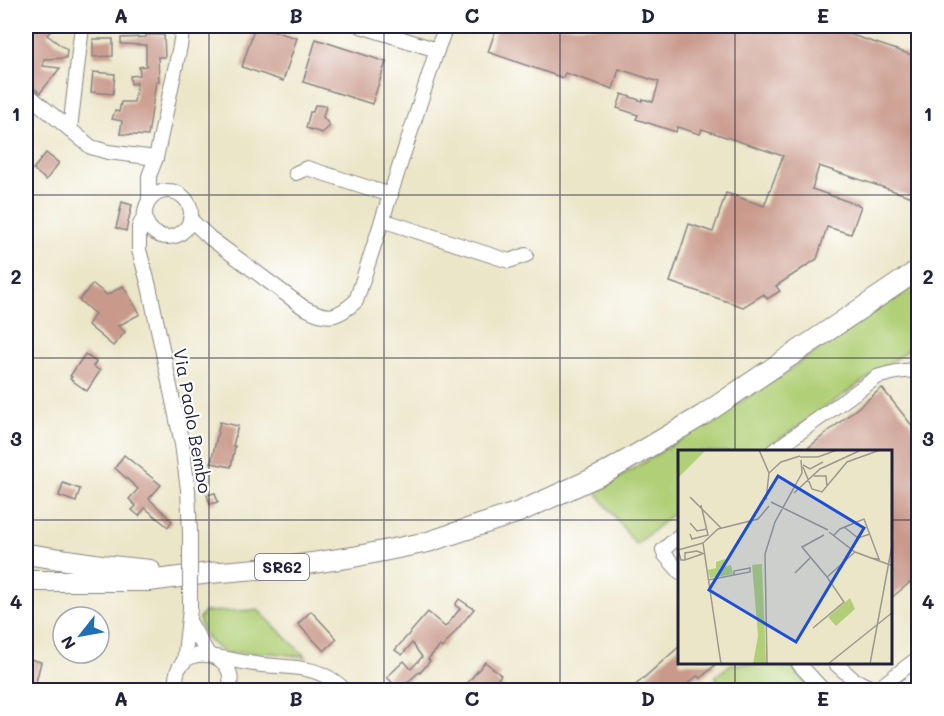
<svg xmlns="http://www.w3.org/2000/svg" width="944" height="716" font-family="Mali,sans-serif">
<rect width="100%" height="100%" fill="#fff"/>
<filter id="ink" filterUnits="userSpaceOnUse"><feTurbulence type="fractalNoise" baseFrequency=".0167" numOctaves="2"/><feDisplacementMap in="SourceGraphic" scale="12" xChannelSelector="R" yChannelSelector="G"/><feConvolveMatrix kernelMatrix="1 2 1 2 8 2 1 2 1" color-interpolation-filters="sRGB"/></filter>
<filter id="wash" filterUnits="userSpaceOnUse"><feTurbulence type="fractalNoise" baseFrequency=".008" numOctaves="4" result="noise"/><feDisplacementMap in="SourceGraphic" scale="24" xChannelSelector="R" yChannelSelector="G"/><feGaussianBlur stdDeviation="1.35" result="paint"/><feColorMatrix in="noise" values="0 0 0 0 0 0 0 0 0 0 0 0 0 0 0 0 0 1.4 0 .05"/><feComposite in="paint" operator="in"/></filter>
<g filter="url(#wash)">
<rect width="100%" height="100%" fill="#ece6c9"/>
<g fill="#b0cf76" stroke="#697858" stroke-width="1.5">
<path d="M918,282V343L761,452H680V508L636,545L596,492L754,393Z"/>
<path d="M258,610L306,657L273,653H224L212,643L203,632L199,619L204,612Z"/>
<path d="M731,664H790L813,690H727L715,677Z"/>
</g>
<g id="blocks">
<g fill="#c99a8b">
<path d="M26,26H55L47,35L67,50L66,58L44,59L43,66L60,68L40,93L26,81Z"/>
<path d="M255,26L297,38L283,81L242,67Z"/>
<path d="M497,26H825L918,57V199L819,166L812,189L861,206L851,234L827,227L817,259L776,286L780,291L767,299L764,294L743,307L670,282L689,224L713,232L726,193L764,206L783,156L702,129L700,134L677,127L676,132L636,119L638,115L617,108L622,94L642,101L643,99L653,102L659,82L619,69L613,89L565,73L563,78L488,52Z"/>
<path d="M146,35H164L165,57H158L159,82H156L148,136L120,134L122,121L112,119L115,111L119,112L121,102H134L137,83L131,84L130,76L140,75L139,67L146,66V45L121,44V38L146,37Z"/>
<path d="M93,39H113V56L93,57Z"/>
<path d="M316,39L386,62L372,104L303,82Z"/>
<path d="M93,72L115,74L113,94L91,92Z"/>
<path d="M315,105L326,106L323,117L330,126L322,133L306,128L310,112H313Z"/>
<path d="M46,153L59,163L46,180L33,169Z"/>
<path d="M122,202L132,205L126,231L116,228Z"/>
<path d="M93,284L107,295L123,286L140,314L118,326L125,332L113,346L88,325L95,314L79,300Z"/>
<path d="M85,354L96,362L93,366L100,371L87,391L70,379L72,377L70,376Z"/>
<path d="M882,388L918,433V576L891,598V452H803Z"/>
<path d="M220,422L238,426L233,446H235L231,467L211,463Z"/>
<path d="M124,455L161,485L149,499L162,511L172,521L168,527L145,508L139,516L132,510L136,506L129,499L138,489L115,468Z"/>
<path d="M63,483L80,489L76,502L59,496Z"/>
<path d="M215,493L218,502L210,504L207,495Z"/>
<path d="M459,599L474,609L442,648L440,646L428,659L430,661L420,673L419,672L399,690L387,677L404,661L411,669L422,657L412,643L402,655L395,650L428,612L445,627L460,609L455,605Z"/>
<path d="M311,611L337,639L324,651L298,624Z"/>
<path d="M680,646V663H717L701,678L697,676L680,690H630Z"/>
<path d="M26,658L41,662L34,690H26Z"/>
<path d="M485,662L501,675L496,681L506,690H470L465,686Z"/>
</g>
</g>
</g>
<g filter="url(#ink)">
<use href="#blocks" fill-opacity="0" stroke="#878482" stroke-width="1.5"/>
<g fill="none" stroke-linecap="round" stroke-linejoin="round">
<defs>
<g id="minor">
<path d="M361,26L437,50L446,26"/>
<path d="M26,93L91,147L108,152L156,158"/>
<path d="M70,129L82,26"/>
<path d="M296,173L307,168L391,195"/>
<circle cx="168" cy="214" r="23"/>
<path d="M149,201V176L156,158L180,46L183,26"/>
<path d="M145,214L139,227V250L149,286L182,444L188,490L190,533"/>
<path d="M190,219L210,238L303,307C327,319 335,320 356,301L437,50"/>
<path d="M382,220L509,261L526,255"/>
<path d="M772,452L877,377C890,373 905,369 918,371"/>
<path d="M680,535L663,550L665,555L680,572"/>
<path d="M189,621L208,654"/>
<path d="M215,657C230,659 246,663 262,665C295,668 319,665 345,690"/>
<path d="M184,662L190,609"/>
<path d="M799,664L823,690"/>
<path d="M836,664L853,679L875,690"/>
<path d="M177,690C167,640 242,646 229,690"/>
<path d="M876,690L918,658"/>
</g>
<g id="highway">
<path d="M26,554L101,565L150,570"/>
<path d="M26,581H149L210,573L292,566L353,557L428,542L519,512L605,473L703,415L918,270"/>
</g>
</defs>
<use href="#minor" stroke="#878482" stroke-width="16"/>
<use href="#highway" stroke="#878482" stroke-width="22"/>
<use href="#minor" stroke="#fff" stroke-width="14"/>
<use href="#highway" stroke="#fff" stroke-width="20"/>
<defs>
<path id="minor-bridge" d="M190,609V533"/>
</defs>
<use href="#minor-bridge" stroke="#878482" stroke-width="16" stroke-linecap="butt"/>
<use href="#minor-bridge" stroke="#fff" stroke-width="14"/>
</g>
</g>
<path fill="none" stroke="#22223b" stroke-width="1.5" stroke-opacity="0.55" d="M209,26V690M384,26V690M560,26V690M735,26V452M26,195H918M26,358H918M26,520H680M892,520H918M735,664V690"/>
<g text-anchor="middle" stroke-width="4.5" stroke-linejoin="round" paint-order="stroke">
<rect fill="#fff" stroke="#646476" stroke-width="1.5" x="255" y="554" width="54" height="26" rx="4.5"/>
<g font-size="16" font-weight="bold" fill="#22223b">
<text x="282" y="573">SR62</text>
</g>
<g font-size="18" fill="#22223b" stroke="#fff">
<text transform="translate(192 421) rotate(80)" y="6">Via Paolo Bembo</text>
</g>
</g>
<g transform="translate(678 450)">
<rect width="214" height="214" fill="#ece6c9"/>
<path d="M0,0H28L0,28ZM47,109L46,117L53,115L55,124L32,128L30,120L38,118V112ZM84,114L88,214H75L80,186L74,115ZM172,148L177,159L158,176L150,167Z" fill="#b0cf76"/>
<path fill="none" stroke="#9b9890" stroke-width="1.5" d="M81,0L91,23M122,7H140L159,0M125,15L132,19L145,12M125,17L134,39L144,42L169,12L202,0M136,26H148L149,37M116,43L142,19L181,1M12,47L43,78M88,50L91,23L103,12L122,6M93,52L150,80M12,73L19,81L29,79M166,77L180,88L192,84M151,82L177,102L215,116M12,84L14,89L30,85L23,55M146,85L124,97L149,127M156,85L162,79L186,69L201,109L192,108M24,104L7,110V103L19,101L26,104M7,110H3L0,100L25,93M117,123L132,108M30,130L72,122V118L56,121V125M135,178L166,152L149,127L177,102M43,214L25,93L40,79L80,69L91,56M89,214L87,104L97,72L124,23L123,10M150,214L215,162M192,214L215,90"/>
<path fill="#1d4ed8" fill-opacity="0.15" stroke="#1d4ed8" stroke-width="3" d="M100,26L186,78L118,192L31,140Z"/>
<rect width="214" height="214" fill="none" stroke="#22223b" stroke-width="3"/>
</g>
<rect width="944" height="716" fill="none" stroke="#fff" stroke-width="66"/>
<g transform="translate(81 635) rotate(239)"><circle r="28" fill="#ffffff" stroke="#a7a7b1" stroke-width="1.5"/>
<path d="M0-4.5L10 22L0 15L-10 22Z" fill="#1f6fb2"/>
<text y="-9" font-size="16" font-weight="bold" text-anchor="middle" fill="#22223b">N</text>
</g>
<rect x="33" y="33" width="878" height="650" fill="none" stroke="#22223b" stroke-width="2"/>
<g font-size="20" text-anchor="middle" font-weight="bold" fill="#22223b">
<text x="121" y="23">A</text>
<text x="296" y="23">B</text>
<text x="472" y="23">C</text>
<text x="648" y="23">D</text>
<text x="823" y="23">E</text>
<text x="16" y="121">1</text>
<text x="928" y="121">1</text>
<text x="16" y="284">2</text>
<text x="928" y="284">2</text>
<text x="16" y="446">3</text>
<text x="928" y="446">3</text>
<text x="16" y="609">4</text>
<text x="928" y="609">4</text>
<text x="121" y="706">A</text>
<text x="296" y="706">B</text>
<text x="472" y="706">C</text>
<text x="648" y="706">D</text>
<text x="823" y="706">E</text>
</g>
</svg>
